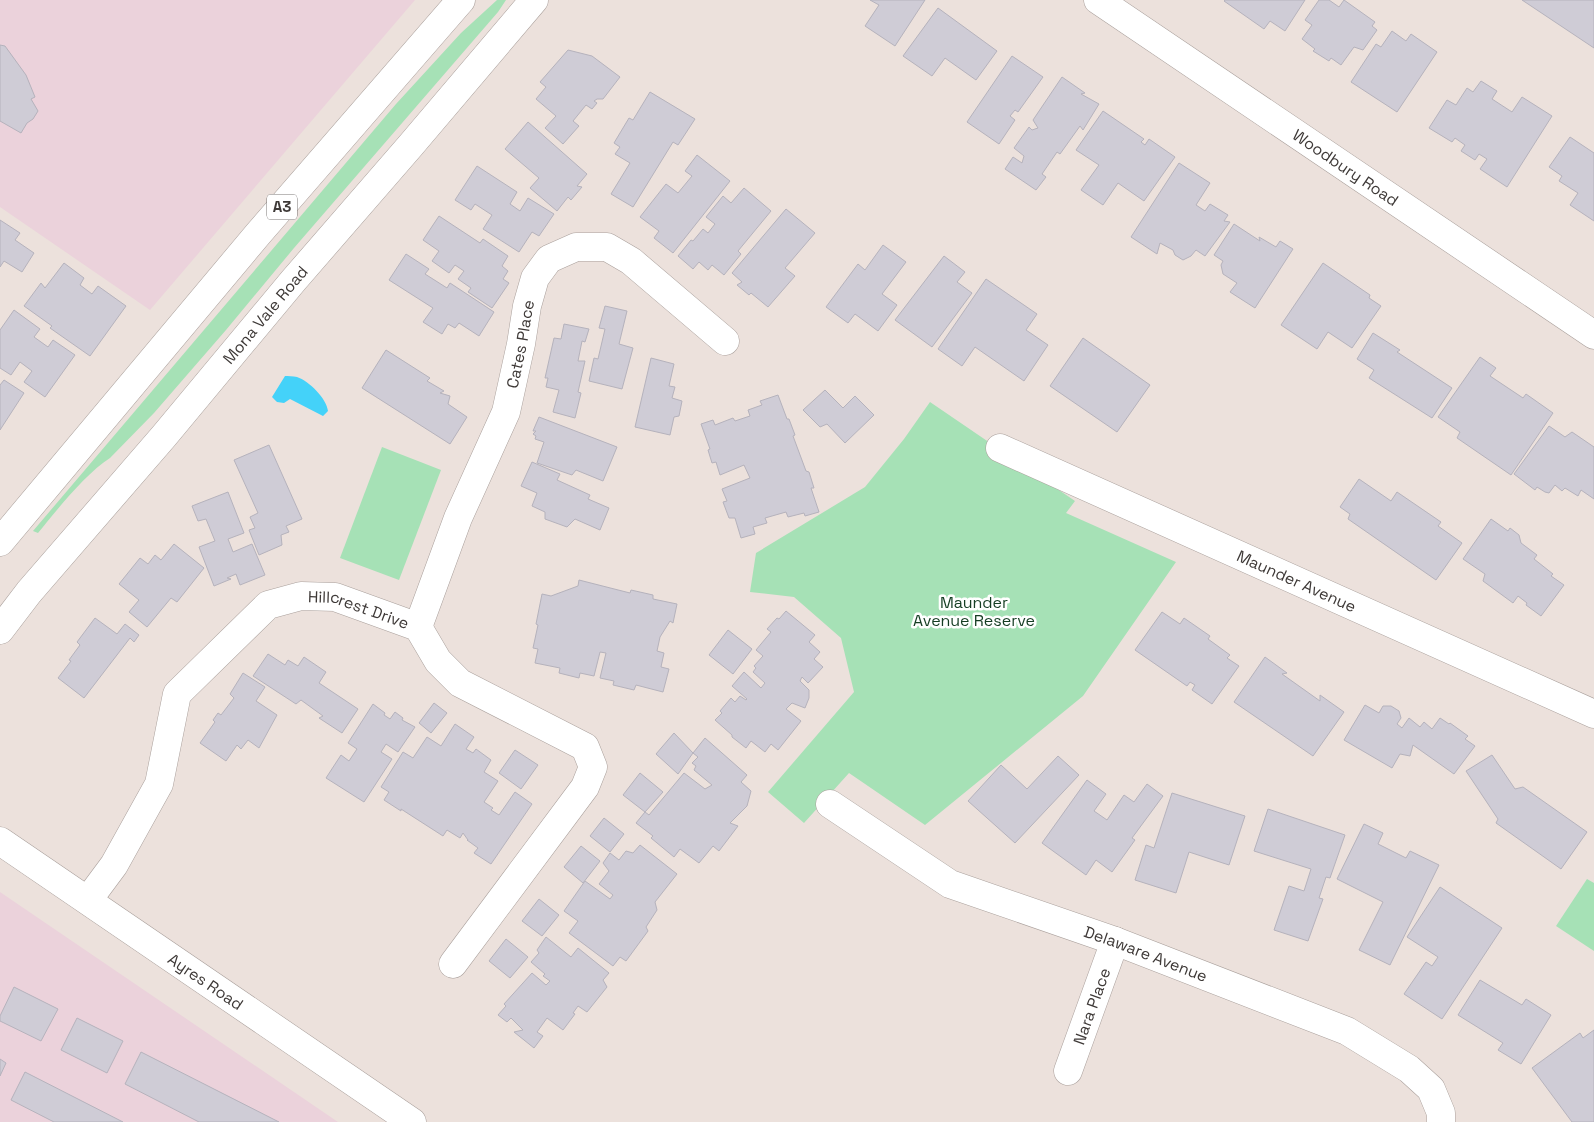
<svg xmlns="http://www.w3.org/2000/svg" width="1594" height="1122" font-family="'Space Grotesk',sans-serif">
<rect width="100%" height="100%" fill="#ece1dc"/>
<g fill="#ebd2db">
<path d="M0,0H415L150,310L0,207Z"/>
<path d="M0,892L338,1122H0Z"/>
</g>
<g fill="#a6e1b6">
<path d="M497,0H506L498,12L294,248L226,330L154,413L110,458C86,473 56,511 38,533L33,531L396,104L461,33Z"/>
<path d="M930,402L1075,501L1066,513L1176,562L1083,696L925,825L849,773L804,823L768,792L854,692L841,638L794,597L750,592L756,553L865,487L904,439Z"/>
<path d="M382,447L441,470L399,580L340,558Z"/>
<path d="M1587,879L1594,883V951L1556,926Z"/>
</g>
<path fill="#44d2f9" d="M285,376C288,376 293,376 297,377C309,381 327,399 328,411L323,416L290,399L284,403L277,402L272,397Z"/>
<g fill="#cfccd6" stroke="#b5b2bc">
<path d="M870,0H925L895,46L865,26L879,5Z"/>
<path d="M1225,0H1305L1285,31L1270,21L1264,29L1224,1Z"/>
<path d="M1319,0H1329L1339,7L1344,0L1375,22L1372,26L1377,30L1363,50L1354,47L1341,65L1331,58L1329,61L1313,51L1315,49L1302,39L1312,25L1305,20Z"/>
<path d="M1522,0H1594V48Z"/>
<path d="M938,8L997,51L976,80L945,58L932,76L903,56Z"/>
<path d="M1392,31L1406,41L1411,34L1437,52L1397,112L1351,82L1376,44L1381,47Z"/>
<path d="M0,45L5,46L26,75L35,97L31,99L38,111L33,119L27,123L21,133L0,121Z"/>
<path d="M568,50L592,56L620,77L603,99H597L594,101L597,103L592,109L586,105L573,121L579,126L563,144L545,128L556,116L536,99L546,87L540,82Z"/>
<path d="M1012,56L1043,77L1018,112L1015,110L1010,116L1015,120L999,144L967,122Z"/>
<path d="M1062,77L1085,93L1081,94L1099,104L1083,130L1080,126L1060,154L1057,152L1042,174L1046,177L1036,190L1005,169L1013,157L1022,163L1024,156L1014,148L1029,127L1032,130L1038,128L1033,120Z"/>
<path d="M1481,81L1497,91L1492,99L1512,112L1522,97L1552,116L1507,187L1480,169L1487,159L1479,154L1475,160L1461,151L1465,145L1455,138L1452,142L1429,128L1447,100L1456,105L1467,88L1473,92Z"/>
<path d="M650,92L695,119L678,145L673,142L633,207L611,194L630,163L615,154L620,147L614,143L629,118L633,120Z"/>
<path d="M1103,111L1144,139L1141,142L1145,145L1149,139L1175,157L1144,201L1118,183L1103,205L1081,190L1099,165L1076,150Z"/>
<path d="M528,122L587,174L577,186L582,187L571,200L568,197L557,211L530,188L539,178L505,149Z"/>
<path d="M1570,137L1594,153V221L1570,205L1578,193L1559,181L1562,176L1549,167Z"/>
<path d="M697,155L730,181L673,253L654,238L659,231L640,217L666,184L678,193L692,176L685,171Z"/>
<path d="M1179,163L1210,183L1196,205L1205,211L1210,204L1228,215L1224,221L1230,222L1205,256L1196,250L1191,256L1183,260L1175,255L1173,250L1160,243L1157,254L1131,237Z"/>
<path d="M477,166L517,192L510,204L520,211L528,198L554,214L539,236L532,232L519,252L483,229L492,215L475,204L471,210L455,200Z"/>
<path d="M744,188L771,211L738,251L741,254L724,275L712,265L708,270L699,262L693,269L678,256L691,240L693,241L703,229L708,233L715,224L706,217L723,196L731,203Z"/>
<path d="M786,209L815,233L785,268L795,276L768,307L751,293L749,295L737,285L742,282L732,273Z"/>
<path d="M439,216L480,243L483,239L508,256L502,266L508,271L503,279L509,283L492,308L468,292L471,288L458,279L464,271L455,265L449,273L432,261L439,251L423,240Z"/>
<path d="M0,220L20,233L15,240L34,253L22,272L4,261L0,267Z"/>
<path d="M1234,224L1260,241L1259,237L1276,247L1280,241L1293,249L1255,308L1230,292L1237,283L1223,274L1221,265L1223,261L1214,255Z"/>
<path d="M883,245L906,262L882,294L897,305L878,331L855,314L848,323L826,307L858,264L865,270Z"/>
<path d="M406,254L429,269L425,274L447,288L450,283L494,312L479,336L459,323L455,328L448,324L442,334L423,322L433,308L389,280Z"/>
<path d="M944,256L965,272L957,282L972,293L932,347L895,320Z"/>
<path d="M64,263L84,278L80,285L92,294L98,286L126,306L90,356L50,328L52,326L24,306L41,283L45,288Z"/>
<path d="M1323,263L1370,295L1369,298L1381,306L1352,348L1328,332L1317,349L1281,325Z"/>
<path d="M986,279L1037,314L1026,330L1048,345L1024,381L975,347L962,366L938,349Z"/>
<path d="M605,306L627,311L619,344L633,348L622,389L589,381L594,358L598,359L605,329L599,328Z"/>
<path d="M14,310L40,329L34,337L48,347L53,340L75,355L45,397L24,382L32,371L20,362L11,375L0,368V330Z"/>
<path d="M564,324L589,329L585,342L582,341L578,361H585L578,392L581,393L575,418L553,412L559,390L546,387L548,378H545L554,338L561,339Z"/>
<path d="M1373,333L1400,350L1397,352L1452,388L1432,418L1369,378L1374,370L1357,359Z"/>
<path d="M1083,338L1150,385L1117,432L1050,386Z"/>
<path d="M386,350L430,378L427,381L444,391L440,393L450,396L448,404L467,417L450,444L362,388Z"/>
<path d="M1480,357L1496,368L1490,376L1523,398L1526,394L1553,413L1511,475L1457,438L1460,432L1438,417Z"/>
<path d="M651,358L674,364L669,386L675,387L672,398L682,401L679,416L674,417L670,435L635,427Z"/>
<path d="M4,380L24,393L0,430V385Z"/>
<path d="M825,390L843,408L855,396L874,415L845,443L827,424L820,427L803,410Z"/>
<path d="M778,395L787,419H789L795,435L793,436L806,471L809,472L814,488H811L819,512L805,516L804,513L788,517L786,512L765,518L767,523L753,527L755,534L741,538L735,518H729L723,502L727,501L722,489L750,478L744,465L720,475L716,462L712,463L708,450L710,449L701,424L713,420L715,425L733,418L735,421L750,416L748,410L762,405L760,401Z"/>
<path d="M539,417L617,447L603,481L576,470L572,475L537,463L544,442L535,439L536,436L533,434L536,431H533Z"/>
<path d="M1549,426L1565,437L1572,432L1594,447V499L1581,490L1578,496L1565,488L1562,491L1555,485L1549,493L1545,492L1537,487L1535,490L1514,474Z"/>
<path d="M269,445L302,519L286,526L289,532L281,535L282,545L259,555L249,530L255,528L250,517L258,513L234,460Z"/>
<path d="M532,462L560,474L557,480L590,495L588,499L609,508L600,530L575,519L567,527L545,519V512L532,506L537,493L521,486Z"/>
<path d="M1359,479L1391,501L1397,492L1441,522L1438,526L1462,543L1436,580L1348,519L1350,514L1340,507Z"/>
<path d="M228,492L244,533L228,539L233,552L252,544L265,575L240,585L236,574L227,578L231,579L214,586L199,547L215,541L206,519L198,521L192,506Z"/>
<path d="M1491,519L1508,531L1510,528L1519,535L1521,543L1537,555L1534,559L1553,574L1551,576L1564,585L1541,616L1526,605L1527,603L1518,596L1513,603L1483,581L1485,574L1463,559Z"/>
<path d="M174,544L204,568L177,602L171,598L147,627L129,612L139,600L119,584L140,558L148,564L155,555L161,560Z"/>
<path d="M579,580L630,593L631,590L653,595V599L677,604L673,623L670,621L660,637L657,651L664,653L661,667L669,669L663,692L636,685L634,690L613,685L614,681L600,678L606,653L600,652L594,676L580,673L579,678L559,673L560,668L535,663L538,649L533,648L538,625L536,624L542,594L551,596L578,586Z"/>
<path d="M786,611L815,635L809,642L820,652L814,659L823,667L808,683L802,677L800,681L809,690V698L805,708L792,703L786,709L801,721L778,750L771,744L765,752L751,741L746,748L732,737V735L715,720L722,713L720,711L731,698L735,702L740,696L746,700L747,699L732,686L744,672L761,688L765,683L753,672L756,668L754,666L763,656L756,650L771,632L767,629L777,618L779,619Z"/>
<path d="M1162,612L1180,624L1184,618L1210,636L1208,639L1230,655L1227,658L1239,666L1212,704L1192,690L1195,685L1190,682L1187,686L1135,650Z"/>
<path d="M95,618L117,634L125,624L139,635L134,642L130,638L84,698L58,678L71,661L69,660L80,645L77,642Z"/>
<path d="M728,630L752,649L733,674L709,655Z"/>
<path d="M268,654L285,665L288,660L298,666L304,657L326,672L319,683L358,709L342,733L319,718L323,716L301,700L296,704L253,676Z"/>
<path d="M1265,657L1287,673L1282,674L1320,701V695L1344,712L1313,756L1234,702Z"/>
<path d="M243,673L265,687L256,701L277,715L259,748L248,740L241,749L237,745L226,761L200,743L215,722L213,720L218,713L221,715L234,698L230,694Z"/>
<path d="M434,703L447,713L431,733L419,723Z"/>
<path d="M373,704L385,713L384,715L390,719L395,712L403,718L402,720L415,727L398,752L386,744L381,752L392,759L364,802L326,778L341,755L349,761L357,749L348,743Z"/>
<path d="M1365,705L1379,713L1383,706H1391L1399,711L1401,718L1397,724L1402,728L1409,718L1420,727L1424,722L1432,729L1440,718L1449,724L1450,723L1468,736L1465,739L1475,746L1454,774L1413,745L1410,756L1400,754L1392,768L1344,740Z"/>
<path d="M455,724L474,737L466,749L473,753L476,749L491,760L484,772L498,781L484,802L493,808L491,810L499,815L515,792L532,804L491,864L474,853L478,848L467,840H468L463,833L460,838L447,830L443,836L401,809V811L384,800L389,792L381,787L403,752L413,758L427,737L441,746Z"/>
<path d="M674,733L693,753L678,774L656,754Z"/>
<path d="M705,738L747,775L741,782L751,791L747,806L730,823L738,826L719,851L713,846L699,863L680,849L674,857L651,838L653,836L636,823L645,812L649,815L684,773L705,789L712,785L694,770L696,766L692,763L698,757L693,753Z"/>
<path d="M515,750L538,765L521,789L499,773Z"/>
<path d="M1492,755L1515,789L1523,787L1587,832L1561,869L1496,823L1498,819L1466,771Z"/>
<path d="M1058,756L1079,775L1015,843L968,801L1001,765L1027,789Z"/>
<path d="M640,773L663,792L645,812L623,795Z"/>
<path d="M1087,780L1106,794L1094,811L1107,820L1124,795L1134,802L1147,784L1163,796L1132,838L1135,840L1112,872L1096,860L1086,875L1042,843Z"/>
<path d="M1172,793L1245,816L1229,865L1189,852L1176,893L1135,880L1146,845L1154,848Z"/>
<path d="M1268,809L1345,835L1330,878L1326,877L1319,898L1323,899L1308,941L1274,930L1289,886L1304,891L1311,869L1254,851Z"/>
<path d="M604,818L624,834L610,852L590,836Z"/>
<path d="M1364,824L1383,833L1378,844L1406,858L1410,851L1439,865L1390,965L1359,950L1383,902L1337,879Z"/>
<path d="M640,845L677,874L655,902L657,910L646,927L648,931L626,961L620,957L613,966L569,933L578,921L564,911L585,881L610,899L613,895L599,884L609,871L603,863L610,853L619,860L626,851L633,853Z"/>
<path d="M581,846L600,861L583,883L564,867Z"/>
<path d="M1440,887L1502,928L1442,1019L1404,994L1426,962L1432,966L1438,957L1407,937Z"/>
<path d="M539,899L559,915L542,936L522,921Z"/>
<path d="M546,937L571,957L578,948L609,973L603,980L607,987L587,1012L578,1006L573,1013L575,1014L563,1030L547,1018L537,1032L543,1036L534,1048L514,1032L523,1030L511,1018L507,1022L498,1015L506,1006L504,1004L532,973L546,985L550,981L543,976L545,974L531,962L539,953L537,950Z"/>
<path d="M506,939L528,957L510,978L489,961Z"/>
<path d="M1480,980L1522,1005L1526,999L1551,1015L1521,1064L1498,1050L1503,1043L1458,1015Z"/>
<path d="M14,987L58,1009L41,1041L0,1021V1016Z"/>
<path d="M77,1018L123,1041L107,1073L61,1050Z"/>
<path d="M1594,1030V1122H1572L1532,1068L1580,1033L1583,1038Z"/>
<path d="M141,1052L279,1122H199L125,1084Z"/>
<path d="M0,1059L6,1063L0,1076Z"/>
<path d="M25,1072L123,1122H54L11,1100Z"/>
</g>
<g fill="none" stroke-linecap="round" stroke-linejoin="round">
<defs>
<g id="minor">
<path id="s1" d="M1098,0L1594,335"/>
<path id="s2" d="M1000,448L1594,714"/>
<path id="s3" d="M418,627L458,518L506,412L521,344L527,306L535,278L549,259L576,247H607L631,261L725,341"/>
<path id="s4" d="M830,804L950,884L1115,941L1347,1031L1409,1069L1431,1089L1441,1113V1122"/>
<path id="s5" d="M0,841L412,1122"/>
<path id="s6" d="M88,900L114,865L159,784L177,694L268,605L301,596L335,597L418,627L438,661L460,683L585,747L593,767L585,787L453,964"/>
<path id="s7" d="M1068,1071L1115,941"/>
</g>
<g id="highway">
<path d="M0,542L258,234L461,0"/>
<path id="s8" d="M0,630L29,592L164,436L293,281L411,145L534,0"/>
</g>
</defs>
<use href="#minor" stroke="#aaa09c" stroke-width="29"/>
<use href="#highway" stroke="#aaa09c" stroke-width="29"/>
<use href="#minor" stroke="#fff" stroke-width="28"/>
<use href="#highway" stroke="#fff" stroke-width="28"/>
</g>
<g text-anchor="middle" stroke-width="5" stroke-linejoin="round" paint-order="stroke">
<rect fill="#fff" stroke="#787473" stroke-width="1" x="267" y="194.5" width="30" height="25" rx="4"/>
<g font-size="15" font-weight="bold" fill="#3e3937">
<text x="282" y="212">A3</text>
</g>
<g font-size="16" fill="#3e3937" stroke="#fff">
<text dy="6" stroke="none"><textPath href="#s1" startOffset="299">Woodbury Road</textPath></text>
<text dy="6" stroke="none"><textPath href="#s8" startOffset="412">Mona Vale Road</textPath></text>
<text dy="6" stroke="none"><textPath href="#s3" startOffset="302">Cates Place</textPath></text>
<text dy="6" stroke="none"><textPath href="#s2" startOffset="325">Maunder Avenue</textPath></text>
<text dy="6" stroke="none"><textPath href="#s6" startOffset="449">Hillcrest Drive</textPath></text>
<text dy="6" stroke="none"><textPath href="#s4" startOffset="352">Delaware Avenue</textPath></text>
<text dy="6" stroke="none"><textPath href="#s5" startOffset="249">Ayres Road</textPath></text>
<text dy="6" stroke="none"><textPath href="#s7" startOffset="69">Nara Place</textPath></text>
</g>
<g font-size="16" fill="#153d23" stroke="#fff">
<text x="974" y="608">Maunder<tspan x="974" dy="18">Avenue Reserve</tspan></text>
</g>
</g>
</svg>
